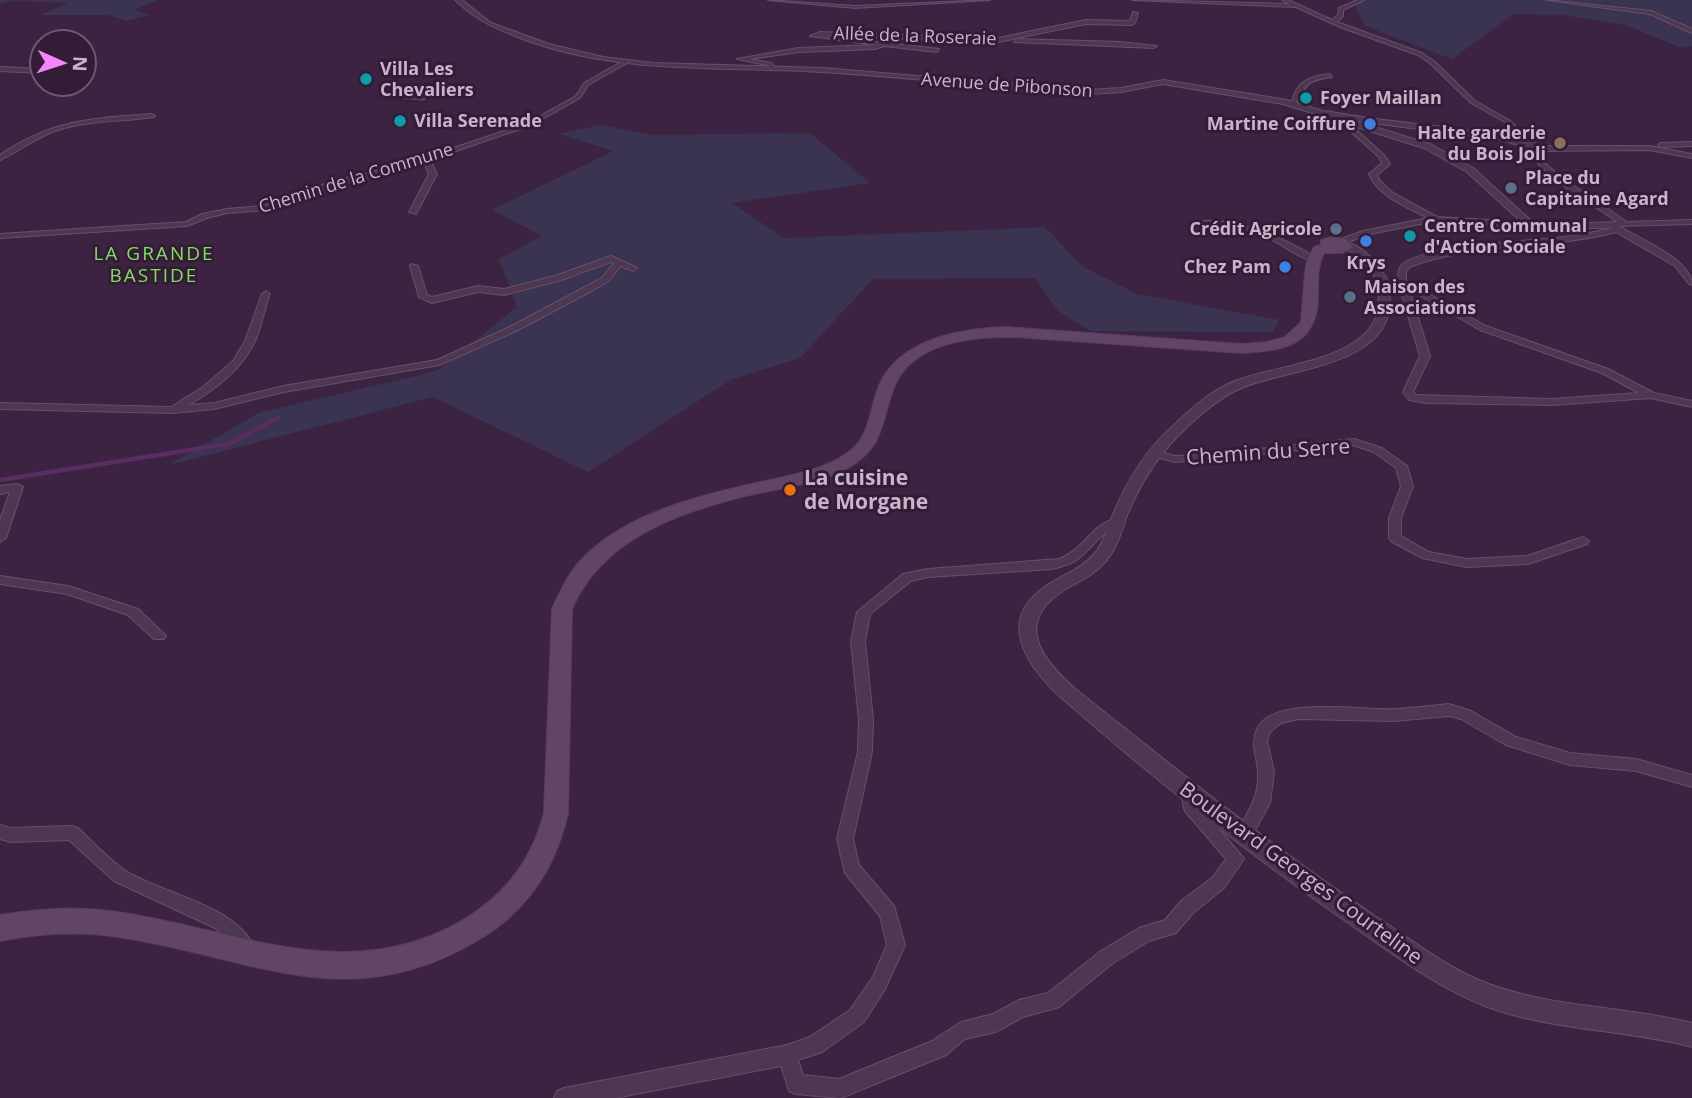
<svg xmlns="http://www.w3.org/2000/svg" width="1692" height="1098" font-family="'Open Sans',sans-serif">
<rect width="100%" height="100%" fill="#3d2342"/>
<g fill="#3a3452">
<path d="M0,0H158L133,10L150,15L126,21L108,15H40L68,3L11,1L0,4Z"/>
<path d="M1352,0H1692V46L1679,47L1626,25L1562,15L1514,14L1452,59L1365,26Z"/>
<path d="M600,125L652,135L810,133L870,183L732,203L784,238L1045,227L1082,266L1137,294L1279,320L1273,332L1091,331L1058,311L1035,278L873,279L800,358L732,379L588,472L433,397L169,465L258,413L437,371L517,307L499,259L542,236L492,210L613,151L559,134Z"/>
</g>
<g fill="none" stroke-linecap="round" stroke-linejoin="round">
<path stroke="#582d5f" stroke-width="4.5" d="M0,480L228,444L278,418"/>
</g>
<path fill="#5b3d5f" stroke="#351f38" stroke-width="2" d="M398,86L438,90L425,102L378,98Z"/>
<g fill="none" stroke-linecap="round" stroke-linejoin="round">
<defs>
<g id="minor">
<path d="M768,0L855,6L990,0L855,8Z"/>
<path d="M1132,0L1290,4L1282,0H1288L1332,20L1338,15L1339,8L1358,0H1364L1343,10V16L1337,22L1422,53L1435,62L1475,101L1509,120L1538,146H1650L1692,154V158L1650,150L1536,151L1540,159L1562,178L1627,222L1692,220V224L1619,226C1639,239 1692,259 1692,285L1689,284L1675,266L1616,232C1548,250 1476,242 1409,267L1406,272V281L1486,326L1608,369L1654,393L1692,401V407L1651,398L1552,405L1426,403L1409,400L1403,392L1420,356L1398,282C1398,275 1398,267 1404,263C1414,256 1429,254 1440,251C1497,239 1555,243 1612,228H1554L1435,221L1365,235L1344,244H1338V240L1363,231L1428,218C1406,206 1380,198 1369,174L1382,163L1379,157L1347,128L1350,122H1354L1353,127L1384,155L1390,164L1377,175L1380,181L1393,193L1437,217L1554,224L1617,222C1588,199 1549,184 1529,151L1531,149L1498,139L1356,121L1324,113L1327,111C1393,125 1462,124 1527,143L1505,122L1471,103L1431,64L1418,55L1340,27L1296,7ZM1409,289L1480,330L1602,373L1639,393L1552,399L1416,395L1413,392L1430,356Z"/>
<path d="M1547,0L1651,11L1692,29V33L1650,14Z"/>
<path d="M1133,12L1138,13L1135,23L1132,25L1086,24L998,42L825,36L939,49L937,52L884,46L875,49L799,52L750,59L771,63L776,68L773,70L767,65L737,59L799,48L876,45L810,36L820,32L998,38L1086,20L1130,21Z"/>
<path d="M1016,39L1120,42L1157,46L1154,48L1014,42Z"/>
<path d="M625,60L627,63L588,85L580,98L532,125L430,160L437,174L416,214L409,212L429,174L424,163L338,185L267,210L227,213L207,218L187,226L0,238V234L186,222L202,214L227,209L263,206L333,181L405,164L528,123L576,96L584,83Z"/>
<path d="M0,67L42,69V73L0,71Z"/>
<path d="M1330,74L1332,77C1307,80 1306,84 1295,106H1291C1295,83 1307,76 1330,74Z"/>
<path d="M152,114L155,116L154,117C122,122 89,120 58,130C36,137 20,151 0,160V155C51,120 92,118 152,114Z"/>
<path d="M1692,142V146L1661,147L1658,145L1661,143Z"/>
<path d="M1204,221C1244,219 1285,239 1318,259L1314,262C1297,257 1284,245 1268,238C1249,230 1228,228 1207,225L1203,223Z"/>
<path d="M611,256L637,268L633,271L620,266L609,281L593,290L516,331L439,365L284,392L214,409L173,413L0,409V403L171,407L203,387L233,361L245,341L262,294L266,291L270,294C264,309 262,326 255,341C241,370 216,389 189,405L214,403L284,386L437,360L510,327L587,286L603,277L614,263L611,262L561,280L504,295L478,292L432,303L419,297L410,266L411,264L418,266L427,295L432,297L478,286L504,289L555,276Z"/>
<path d="M1354,439L1382,448L1407,466L1413,486L1401,518V536L1429,552L1467,559L1527,556L1583,537L1589,541L1587,544L1528,564L1467,567L1422,558L1391,541L1389,538V518L1401,486L1396,468L1374,452L1353,445L1175,462L1149,455L1148,453L1153,450L1175,456L1198,455Z"/>
<path d="M17,484L23,487L6,538L0,542V520L10,492L0,494V486Z"/>
<path d="M1117,518L1123,522C1117,526 1110,528 1104,534C1083,553 1082,563 1052,569L928,577L911,581L870,614L865,641L873,720L872,752L853,839L859,865L894,906L905,945L885,989L864,1022L822,1052L798,1060L803,1075L839,1079L932,1041L961,1022L993,1014L1019,1000L1048,993L1101,951L1139,928L1165,920L1181,901L1212,878L1226,859L1185,811C1182,804 1182,797 1185,790L1191,789L1197,790L1199,804L1244,859L1224,888L1193,913L1176,933L1149,941L1113,963L1059,1007L1023,1017L996,1032L965,1039L946,1055L841,1098L796,1094L789,1091L781,1066L615,1098H554L557,1091L564,1088L787,1045L810,1037L850,1010L873,977L887,945L880,916L845,873L837,839L858,752L859,720L851,641L857,612L903,574L907,573L928,569L1059,559C1084,550 1090,525 1117,518Z"/>
<path d="M0,576L68,586L138,609L166,636L164,639H154L128,615L67,594L0,584Z"/>
<path d="M1449,704L1471,711L1516,737L1570,753L1636,759L1692,775V787L1636,771L1570,765L1506,745L1461,719L1449,716L1394,721L1299,719L1281,723L1270,732L1267,741L1274,772L1270,803L1249,841L1243,843L1237,841L1235,836C1246,814 1260,798 1258,771C1257,756 1250,744 1257,729C1272,695 1364,711 1395,709C1413,708 1431,706 1449,704Z"/>
<path d="M0,825L11,828L72,826L78,828C93,842 109,860 126,871C163,894 235,905 254,947L251,953L245,955L239,953L215,928L114,881L69,840L11,842L0,839Z"/>
</g>
<g id="tertiary">
<path d="M455,0H462L491,23L549,44L603,57L653,63L822,68L1088,90L1121,88L1163,80L1287,100L1430,144L1473,168L1537,226L1528,228L1467,172L1424,148L1283,104L1163,84L1121,92L1088,94C1000,87 911,78 823,72C724,66 624,75 528,41C499,30 478,22 455,0Z"/>
<path d="M1347,242C1365,248 1380,265 1388,282C1391,291 1390,298 1389,308C1385,365 1285,370 1244,387C1223,395 1204,411 1188,426C1160,452 1143,478 1128,513C1122,529 1118,547 1106,561C1095,575 1077,582 1063,591C1011,624 1045,663 1079,692C1176,769 1272,847 1375,916C1412,940 1448,969 1489,984C1554,1008 1625,1006 1692,1023V1047C1624,1029 1551,1031 1485,1006C1437,987 1396,956 1354,927C1250,855 1150,776 1055,692C1025,662 999,621 1042,589C1059,576 1081,570 1095,553C1105,542 1108,524 1115,510C1129,476 1147,449 1175,424C1193,407 1212,390 1235,381C1275,365 1358,362 1376,317C1379,311 1378,303 1379,296C1380,275 1361,257 1343,247L1342,245Z"/>
</g>
<path id="secondary" d="M1331,237L1346,239L1353,247L1342,253H1324C1317,267 1318,281 1318,296C1318,346 1282,351 1241,353L1016,337C973,336 910,342 893,390C880,427 884,448 846,469C820,483 787,487 759,493C687,509 603,536 572,609L568,813C556,867 528,910 480,939C345,1021 248,954 111,936C74,931 36,934 0,941V915C36,909 75,906 111,911C233,927 345,989 463,920C505,895 532,860 544,813L552,609C560,591 568,574 582,559C625,514 697,496 756,483C787,476 819,472 846,454C868,440 869,416 876,394C892,341 956,329 1005,327L1241,344L1267,342L1285,337L1301,322L1305,273L1307,261L1314,247L1321,245V240Z"/>
</defs>
<use href="#minor" stroke="#665069" stroke-width="2"/>
<use href="#tertiary" stroke="#665069" stroke-width="2"/>
<use href="#secondary" stroke="#543e57" stroke-width="2"/>
<use href="#minor" fill="#4e3851" fill-rule="evenodd"/>
<use href="#tertiary" fill="#4e3851" fill-rule="evenodd"/>
<use href="#secondary" fill="#624565" fill-rule="evenodd"/>
</g>
<g fill="#0f9aa8" stroke="#331d36" stroke-width="2.5">
<circle cx="366" cy="79" r="7"/>
<circle cx="1306" cy="98" r="7"/>
<circle cx="400" cy="121" r="7"/>
<circle cx="1410" cy="236" r="7"/>
</g>
<g fill="#3f7fe0" stroke="#331d36" stroke-width="2.5">
<circle cx="1370" cy="124" r="7"/>
<circle cx="1366" cy="241" r="7"/>
<circle cx="1285" cy="267" r="7"/>
</g>
<circle fill="#8d6e63" stroke="#331d36" stroke-width="2.5" cx="1560" cy="143" r="7"/>
<g fill="#5c6f8a" stroke="#331d36" stroke-width="2.5">
<circle cx="1511" cy="188" r="7"/>
<circle cx="1336" cy="229" r="7"/>
<circle cx="1350" cy="297" r="7"/>
</g>
<circle fill="#e8710a" stroke="#331d36" stroke-width="2.5" cx="790" cy="490" r="7"/>
<g text-anchor="middle" stroke-width="6" stroke-linejoin="round" paint-order="stroke">
<g font-size="18" fill="#c9b4cc" stroke="#331d36">
<text transform="translate(915 36) rotate(2)" y="6">Allée de la Roseraie</text>
<text transform="translate(1007 85) rotate(4)" y="6">Avenue de Pibonson</text>
<text transform="translate(356 178) rotate(-17)" y="6">Chemin de la Commune</text>
</g>
<g font-size="18" font-weight="bold" fill="#c9b4cc" stroke="#331d36" text-anchor="start">
<text x="380" y="75">Villa Les<tspan x="380" dy="21">Chevaliers</tspan></text>
<text x="1320" y="104">Foyer Maillan</text>
<text x="414" y="127">Villa Serenade</text>
<text x="1356" y="130" text-anchor="end">Martine Coiffure</text>
<text x="1546" y="139" text-anchor="end">Halte garderie<tspan x="1546" dy="21">du Bois Joli</tspan></text>
<text x="1525" y="184">Place du<tspan x="1525" dy="21">Capitaine Agard</tspan></text>
<text x="1424" y="232">Centre Communal<tspan x="1424" dy="21">d'Action Sociale</tspan></text>
<text x="1322" y="235" text-anchor="end">Crédit Agricole</text>
<text x="1366" y="269" text-anchor="middle">Krys</text>
<text x="1271" y="273" text-anchor="end">Chez Pam</text>
<text x="1364" y="293">Maison des<tspan x="1364" dy="21">Associations</tspan></text>
</g>
<g font-size="19" letter-spacing="2" fill="#82dd5e" stroke="#331d36">
<text x="154" y="260">LA GRANDE<tspan x="154" dy="22">BASTIDE</tspan></text>
</g>
<g font-size="21" fill="#c9b4cc" stroke="#331d36">
<text transform="translate(1268 452) rotate(-4)" y="7">Chemin du Serre</text>
<text transform="translate(1301 873) rotate(36)" y="7">Boulevard Georges Courteline</text>
</g>
<g font-size="21" font-weight="bold" fill="#c9b4cc" stroke="#331d36" text-anchor="start">
<text x="804" y="485">La cuisine<tspan x="804" dy="24">de Morgane</tspan></text>
</g>
</g>
<g transform="translate(63 63) rotate(93)"><circle r="33" fill="#331d36" stroke="#6f5972" stroke-width="2"/>
<path d="M0-5L12 26L0 18L-12 26Z" fill="#f386ff"/>
<text y="-10" font-size="19" font-weight="bold" text-anchor="middle" fill="#c9b4cc">N</text>
</g>
</svg>
